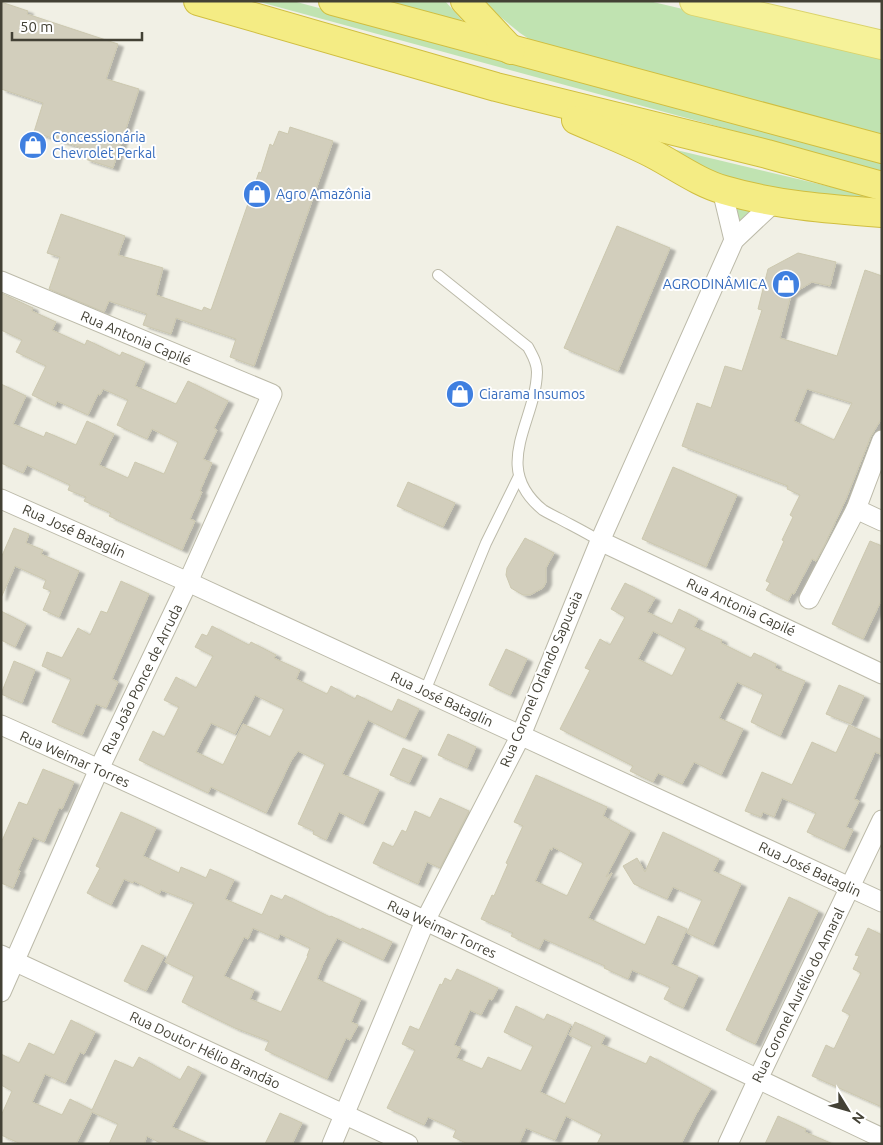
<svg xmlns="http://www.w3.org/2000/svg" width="883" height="1145" font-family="Ubuntu,sans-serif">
<defs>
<filter id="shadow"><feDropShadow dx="5.5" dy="3" stdDeviation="1" flood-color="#0004"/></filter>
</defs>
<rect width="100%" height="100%" fill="#f1f0e5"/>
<g fill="#c0e3b1">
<path d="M256,1H293L882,160V171Z"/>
<path d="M378,1H445L462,20L460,22Z"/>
<path d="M481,1H649L882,56V139L535,43L520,33Z"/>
<path d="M668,148L882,199V206L716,179Z"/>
<path d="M735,200L759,206L739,222L737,219Z"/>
</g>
<g fill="#d2cebc" stroke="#ccc8af" fill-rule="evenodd" filter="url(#shadow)">
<path d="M1,2L28,11L27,14L118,44L106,79L139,89L113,168L85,159L88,150L34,132L43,103L1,89Z"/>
<path d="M290,127L333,141L254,366L230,357L236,339L176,318L171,334L143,325L147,314L109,301L104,312L49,289L60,257L47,253L61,214L125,236L118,255L163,268L156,295L202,311L204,307L211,310L259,172L261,173L270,144L273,146L279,131L288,134Z"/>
<path d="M617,226L670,248L618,371L564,348Z"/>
<path d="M798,253L836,262L830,286L812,282L791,295L780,338L837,356L865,270L882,276V418L871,436L846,499L824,546L816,561L812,559L794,594L792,593L788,601L766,590L770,583L766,581L784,541L782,540L793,517L790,515L800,495L787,489L788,486L682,446L697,403L711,408L725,366L742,371L762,310L758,309L768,269ZM807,389L852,403L834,440L794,421Z"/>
<path d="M1,293L33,308L32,311L56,322L52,330L85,345L87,340L120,356L122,352L145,362L135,386L176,404L188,381L228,401L214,428L217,430L203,459L212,463L200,491L202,492L190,519L195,521L182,550L109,516L111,513L84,501L86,497L68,490L70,485L27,465L23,473L1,463V384L26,396L13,424L44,437L46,432L76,445L87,421L114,434L99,465L128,478L135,462L164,474L178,442L152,429L147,439L117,425L128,400L103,389L100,395L98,394L88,415L57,401L55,406L32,395L46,366L16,352L22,340L1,330Z"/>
<path d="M673,467L737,495L706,567L642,539Z"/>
<path d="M408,482L455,503L443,527L397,506Z"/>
<path d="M14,528L29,534L26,543L43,550L41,554L79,571L59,617L43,610L51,591L43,588L46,580L15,566L1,598V558Z"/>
<path d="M525,538L554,553L546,568V582L543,588L530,595H523L511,588L506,575L507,568Z"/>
<path d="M870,541L882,546V599L863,639L832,624Z"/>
<path d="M121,581L149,594L112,679L118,682L106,708L96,704L82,735L52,722L71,679L42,666L47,652L62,658L78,628L90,635L101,611L107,613Z"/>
<path d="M625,583L655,598L647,612L672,624L679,609L698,619L694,627L722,640L721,643L751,658L754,653L776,664L775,668L805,681L780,736L751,722L763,694L737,682L719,718L743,729L721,775L694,762L682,784L658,773L653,782L630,771L633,766L560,729L590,670L585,668L600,639L610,645L625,617L611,609ZM653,631L686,648L672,676L638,659Z"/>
<path d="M1,611L26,624L15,647L1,640Z"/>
<path d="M212,626L249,645L251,642L276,655L274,658L300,670L296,679L327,694L331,686L355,699L357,695L392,712L398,699L419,709L405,738L368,720L342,774L379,790L363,824L339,812L326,840L313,834L314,831L298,824L325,764L298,751L291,761L266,813L211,787L208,793L139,760L153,731L164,737L179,707L164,700L176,677L196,688L213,656L195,647L202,634L207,636ZM255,695L284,709L270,737L243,724L223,765L196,752L211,723L235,734Z"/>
<path d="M506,649L527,659L510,695L489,685Z"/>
<path d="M14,661L35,670L22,703L1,694Z"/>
<path d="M839,685L864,696L851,724L826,714Z"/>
<path d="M849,725L882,740V755L875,752L854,799L859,801L846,827L853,830L844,849L807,832L816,813L782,798L774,817L763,812L761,817L745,811L762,772L792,785L812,742L836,753Z"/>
<path d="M448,734L476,747L467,768L438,755Z"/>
<path d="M403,748L422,756L409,783L390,775Z"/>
<path d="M43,769L74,782L62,809L59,808L44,842L33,837L18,870L20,871L13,888L1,883V843L19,802L27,805Z"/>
<path d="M536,775L607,807L603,816L630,831L606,877L612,873L588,918L645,945L658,916L687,929L671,964L698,976L683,1008L664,999L670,987L632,970L628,979L604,968L605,966L544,939L539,949L511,936L513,933L481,919L492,895L494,896L508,864L506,863L523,826L514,822ZM553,847L583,863L567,896L535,881L550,849L552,850Z"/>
<path d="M440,798L469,811L440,868L427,862L418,884L373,863L383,842L393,847L402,830L406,832L415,811L430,818Z"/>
<path d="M121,812L156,828L143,856L179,873L181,867L206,878L210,869L234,880L225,899L262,915L271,895L282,900L285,895L330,917L331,916L361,930L362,928L392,942L383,960L337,938L323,964L317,979L361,999L351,1022L358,1025L350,1040L346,1038L327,1079L265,1050L269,1041L235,1028L182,1002L194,976L165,962L194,903L161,890L159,894L134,881L133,883L124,879L111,905L87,893L100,868L96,866ZM253,928L278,939L280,934L310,948L307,956H308L281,1012L250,999L254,990L224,976L244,937L248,939Z"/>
<path d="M663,832L719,859L713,871L741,884L713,945L687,933L702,900L673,887L667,899L634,884L623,866L637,858L645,872Z"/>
<path d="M789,897L818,911L755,1044L726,1030Z"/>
<path d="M868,928L882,935V1107L812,1076L826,1045L834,1049L850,1015L842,1011L861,973L853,969L859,956L855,955Z"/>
<path d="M142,945L164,956L146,991L124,981Z"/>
<path d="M457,969L498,988L492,1000L489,999L481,1015L470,1010L454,1045L461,1048L456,1058L482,1069L488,1057L521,1071L533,1046L504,1032L516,1006L544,1020L547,1014L571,1025L540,1092L565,1104L592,1046L569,1035L575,1022L605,1036L601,1044L646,1064L650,1056L711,1089L695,1116L681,1144H597L602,1134L566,1116L555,1140L526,1128L519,1144H468L453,1137L456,1130L428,1117L424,1125L387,1108L415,1050L402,1044L410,1026L419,1030L440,984L442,985L445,978L451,981Z"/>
<path d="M71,1020L95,1032L84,1054L80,1052L65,1083L45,1074L32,1102L62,1115L70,1099L92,1110L115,1060L133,1068L139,1057L180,1080L188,1066L201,1073L172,1127L210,1144H162L147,1136L144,1144H109L118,1124L92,1112L76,1144H21L1,1135V1116L12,1091L1,1085V1054L19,1063L29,1043L54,1055Z"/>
<path d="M280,1113L302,1123L292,1144H265Z"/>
<path d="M778,1116L806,1129L805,1132L833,1144H765Z"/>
</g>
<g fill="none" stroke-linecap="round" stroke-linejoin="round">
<defs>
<g id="service">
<path d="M438,275L528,347C532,355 537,362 537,372C536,422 490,467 543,510C548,513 554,516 560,519C573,526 587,533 600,541"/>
<path d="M425,691L486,543L519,476"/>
</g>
<g id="minor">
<path d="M722,190L734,240"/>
<path d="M1,281L272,394L188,582L99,769L1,992"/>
<path d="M1,499L188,582L882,902"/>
<path d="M856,509L882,521"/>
<path d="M600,541L882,674"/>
<path d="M809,599L856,509L882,440"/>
<path d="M1,725C297,857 589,999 882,1138"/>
<path d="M1,955L408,1144"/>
<path d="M332,1144L425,921L521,735L600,541L734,240L768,208L778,203"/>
<path d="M728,1144L758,1079L882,820"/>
</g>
<path id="primary" d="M694,1L882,45"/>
<g id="trunk">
<path d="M198,1L496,87L767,154L882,186"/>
<path d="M333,1L882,149"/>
<path d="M465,1L511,50"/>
<path d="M576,120C601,131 628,141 653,154C676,166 699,183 724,190C775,205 828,209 882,213"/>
</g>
</defs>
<use href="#service" stroke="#bcbaa9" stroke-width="12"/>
<use href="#minor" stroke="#bcbaa9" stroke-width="21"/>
<use href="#primary" stroke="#dad36b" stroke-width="30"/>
<use href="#trunk" stroke="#d0be40" stroke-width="30"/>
<use href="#service" stroke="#fff" stroke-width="10"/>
<use href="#minor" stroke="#fff" stroke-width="19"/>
<use href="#primary" stroke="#f6f299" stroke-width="28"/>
<use href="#trunk" stroke="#f4ec84" stroke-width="28"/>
</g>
<defs>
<symbol id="shop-disc" viewBox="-11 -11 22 22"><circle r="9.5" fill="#3f7fe0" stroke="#fff"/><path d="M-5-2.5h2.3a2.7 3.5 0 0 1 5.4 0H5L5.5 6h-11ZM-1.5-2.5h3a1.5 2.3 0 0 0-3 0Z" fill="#fff"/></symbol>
</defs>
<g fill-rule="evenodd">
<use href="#shop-disc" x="17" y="129" width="32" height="32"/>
<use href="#shop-disc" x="241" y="178" width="32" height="32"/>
<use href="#shop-disc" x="770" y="268" width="32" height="32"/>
<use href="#shop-disc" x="444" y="378" width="32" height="32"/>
</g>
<g text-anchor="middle" stroke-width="4" stroke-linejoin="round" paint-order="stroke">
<g font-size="14" fill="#366cbe" stroke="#fff" text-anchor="start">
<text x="52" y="142">Concessionária<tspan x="52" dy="16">Chevrolet Perkal</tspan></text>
<text x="276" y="199">Agro Amazônia</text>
<text x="767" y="289" text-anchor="end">AGRODINÂMICA</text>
<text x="479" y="399">Ciarama Insumos</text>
</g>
<g font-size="14" fill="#434135" stroke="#fff">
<text transform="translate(136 338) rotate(23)" y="5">Rua Antonia Capilé</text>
<text transform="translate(74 531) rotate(24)" y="5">Rua José Bataglin</text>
<text transform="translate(741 607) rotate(25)" y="5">Rua Antonia Capilé</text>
<text transform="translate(142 679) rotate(-64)" y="5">Rua João Ponce de Arruda</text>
<text transform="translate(541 679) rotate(-67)" y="5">Rua Coronel Orlando Sapucaia</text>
<text transform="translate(442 699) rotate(25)" y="5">Rua José Bataglin</text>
<text transform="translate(75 759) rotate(24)" y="5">Rua Weimar Torres</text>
<text transform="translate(810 869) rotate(25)" y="5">Rua José Bataglin</text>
<text transform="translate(442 929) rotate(25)" y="5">Rua Weimar Torres</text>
<text transform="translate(798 995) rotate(-64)" y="5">Rua Coronel Aurélio do Amaral</text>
<text transform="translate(205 1050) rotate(25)" y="5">Rua Doutor Hélio Brandão</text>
</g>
</g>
<rect width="883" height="1145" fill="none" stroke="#434135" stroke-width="5"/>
<g transform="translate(848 1110) rotate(127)" stroke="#ffffff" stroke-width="4" paint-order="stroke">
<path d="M0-4L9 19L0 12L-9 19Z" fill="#434135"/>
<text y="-8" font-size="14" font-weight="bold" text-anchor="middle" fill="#434135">N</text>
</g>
<path d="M12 32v8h130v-8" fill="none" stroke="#434135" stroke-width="2.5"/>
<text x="20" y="32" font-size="15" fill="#434135" stroke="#ffffff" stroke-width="4" paint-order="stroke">50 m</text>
</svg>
